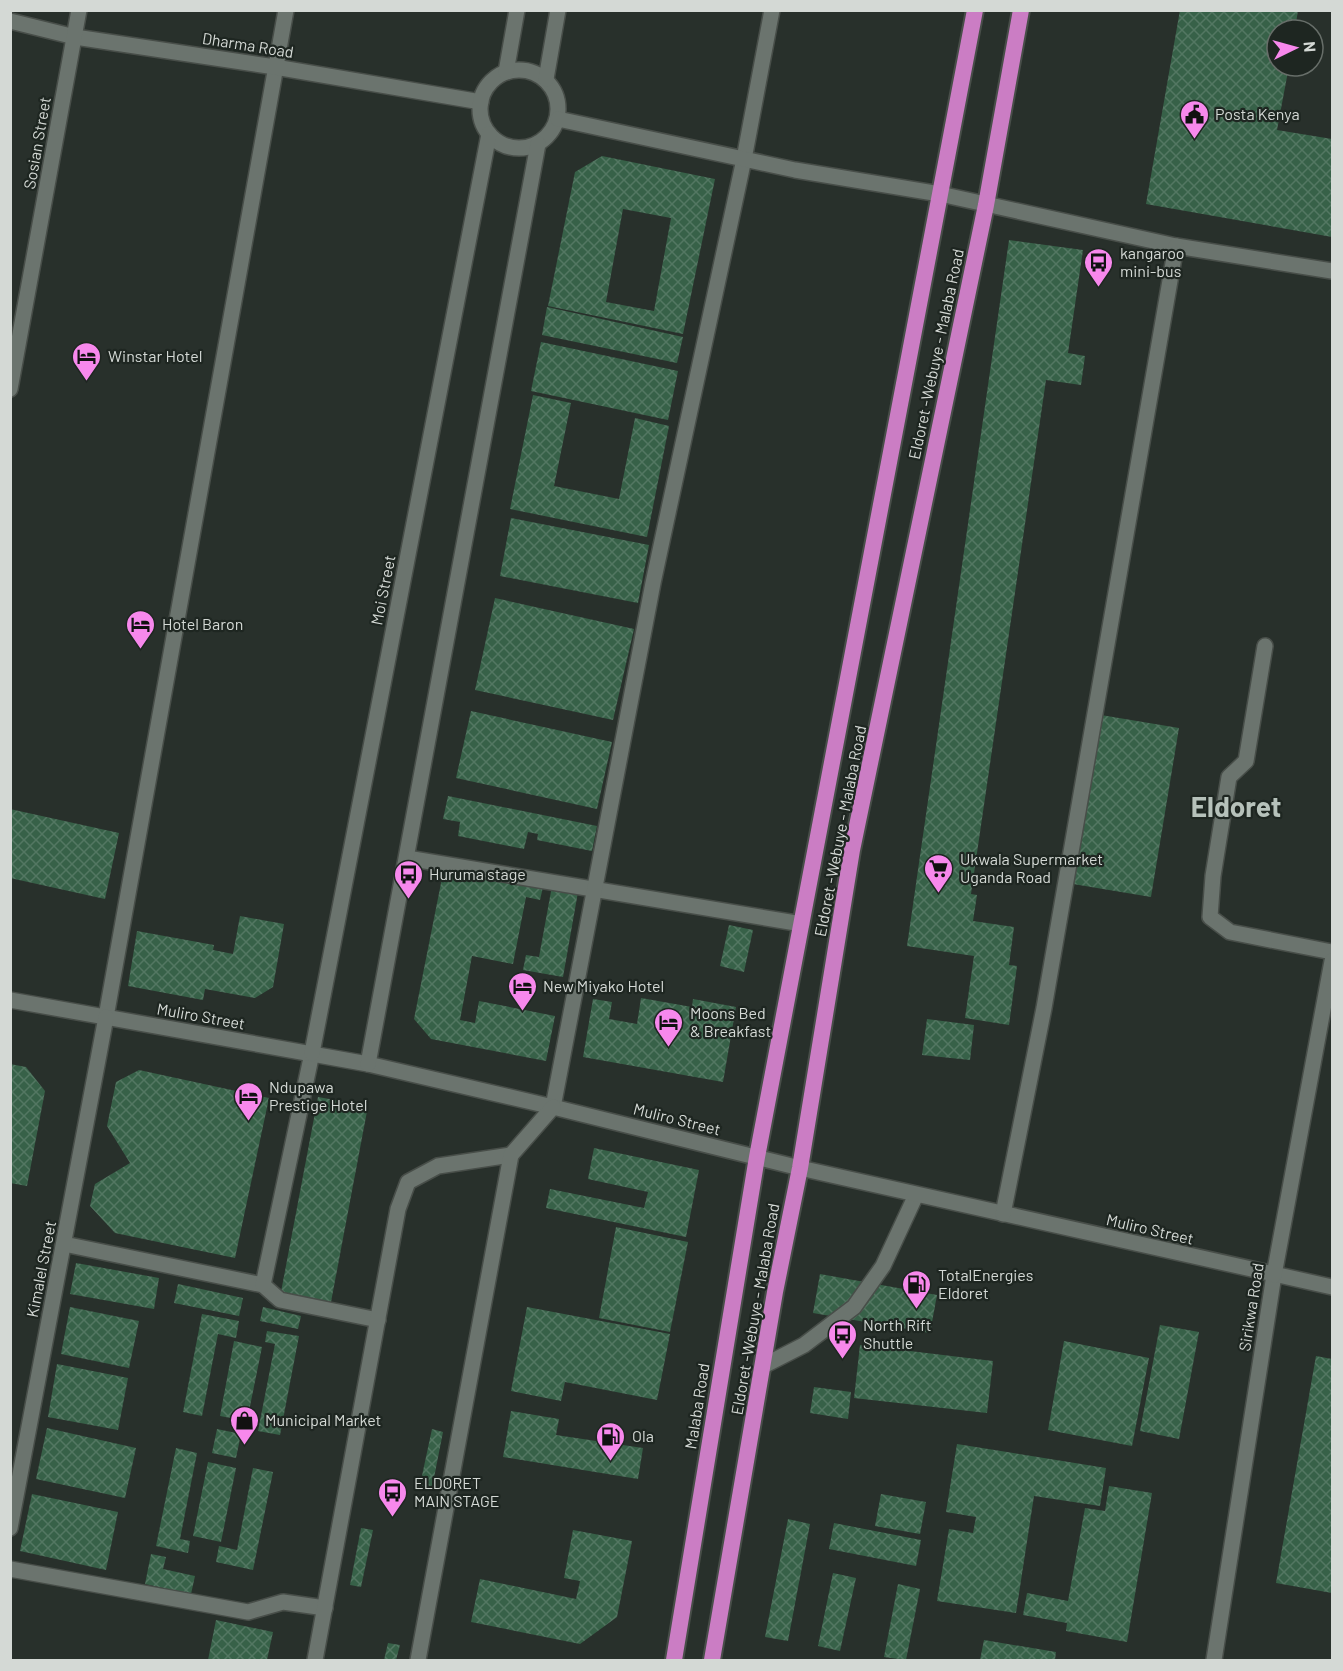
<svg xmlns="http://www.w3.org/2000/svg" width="1343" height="1671" font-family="Barlow,sans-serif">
<defs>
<pattern id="building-cross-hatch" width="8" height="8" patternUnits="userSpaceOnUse" patternTransform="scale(1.5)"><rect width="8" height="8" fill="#376148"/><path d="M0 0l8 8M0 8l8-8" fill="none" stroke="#537762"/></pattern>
</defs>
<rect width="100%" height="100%" fill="#28302b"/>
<g fill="url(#building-cross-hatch)" fill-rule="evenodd">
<path d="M1180,10H1298L1295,30H1277V66H1289L1277,130L1332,139V237L1146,204Z"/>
<path d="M602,156L715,179L683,334L548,306L575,172ZM623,209L671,218L654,311L606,302Z"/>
<path d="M1009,240L1083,250L1068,353L1085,356L1081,385L1046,380L971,894L977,895L973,921L1014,927L1009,965L1017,966L1009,1025L965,1018L974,956L907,946Z"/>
<path d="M547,307L683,337L677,363L542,335Z"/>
<path d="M541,342L678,371L668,420L531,391Z"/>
<path d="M533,395L571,403L554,486L619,499L635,418L669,426L647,537L510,509Z"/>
<path d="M511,518L649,545L638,603L500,576Z"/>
<path d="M495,598L634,629L613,720L475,690Z"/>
<path d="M471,711L612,742L597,809L456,778Z"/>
<path d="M1101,715L1179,728L1151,897L1073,884Z"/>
<path d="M448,796L597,826L592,851L537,840L538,834L528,832L524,849L458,836L460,822L443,819Z"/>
<path d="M10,809L119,833L105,899L10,878Z"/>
<path d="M444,868L543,887L540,900L526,897L513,964L472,956L460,1020L475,1023L479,1001L555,1016L546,1061L431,1039L414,1019Z"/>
<path d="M552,886L578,892L563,977L523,970L526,955L539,957Z"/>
<path d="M240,916L284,924L273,987L255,998L205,989L203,1000L128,986L137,931L214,945L213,950L233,954Z"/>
<path d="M729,925L753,930L744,972L720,966Z"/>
<path d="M641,998L692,1007L693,999L736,1007L723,1082L583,1057L593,999L612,1002L609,1019L637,1024Z"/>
<path d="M927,1019L974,1025L970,1060L922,1055Z"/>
<path d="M10,1064L26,1067L45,1091L27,1186L10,1183Z"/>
<path d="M139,1070L269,1098L235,1258L115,1233L90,1206L95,1184L130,1163L107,1126L116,1082Z"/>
<path d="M318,1097L368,1106L331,1302L281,1292Z"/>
<path d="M594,1148L699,1170L686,1237L546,1208L550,1189L644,1208L648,1192L588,1179Z"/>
<path d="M616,1227L688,1242L670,1332L599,1318Z"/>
<path d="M76,1263L159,1278L154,1309L70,1294Z"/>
<path d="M820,1274L937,1295L930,1333L813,1313Z"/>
<path d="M178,1284L243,1298L239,1316L174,1303Z"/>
<path d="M70,1307L139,1321L129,1368L61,1354Z"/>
<path d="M263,1307L301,1316L298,1329L260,1321Z"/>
<path d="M527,1307L670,1334L657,1400L565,1382L561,1401L511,1391Z"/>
<path d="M202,1314L239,1321L236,1338L218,1334L202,1416L183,1412Z"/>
<path d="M1160,1325L1199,1332L1179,1439L1140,1431Z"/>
<path d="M267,1331L299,1336L280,1435L258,1431L275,1344L265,1342Z"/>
<path d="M234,1341L262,1347L247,1421L220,1416Z"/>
<path d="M1064,1341L1149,1358L1132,1446L1048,1430Z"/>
<path d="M860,1345L993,1361L987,1413L854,1398Z"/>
<path d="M1316,1356L1332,1359V1593L1276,1583Z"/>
<path d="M57,1364L128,1378L118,1430L48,1417Z"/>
<path d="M814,1387L851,1392L848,1419L810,1413Z"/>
<path d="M511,1411L559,1419L556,1435L643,1448L638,1479L503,1457Z"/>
<path d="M47,1428L136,1448L125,1498L36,1479Z"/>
<path d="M217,1429L241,1434L236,1458L212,1453Z"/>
<path d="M432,1429L443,1432L432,1488L420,1485Z"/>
<path d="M957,1444L1106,1468L1100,1506L1034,1496L1016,1613L937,1601L949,1529L973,1533L976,1517L946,1512Z"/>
<path d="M176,1448L197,1453L180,1539L190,1541L188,1553L156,1546Z"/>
<path d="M208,1462L236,1468L221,1542L193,1536Z"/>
<path d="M253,1468L273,1472L253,1570L216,1562L219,1546L237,1550Z"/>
<path d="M1109,1486L1152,1493L1127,1642L1066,1631L1067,1623L1023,1615L1027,1593L1068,1601L1085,1508L1105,1511Z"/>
<path d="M32,1494L118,1512L106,1570L20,1551Z"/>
<path d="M881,1494L926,1502L920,1534L875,1526Z"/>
<path d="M788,1519L810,1524L788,1641L765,1637Z"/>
<path d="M834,1523L921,1540L916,1566L829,1549Z"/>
<path d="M361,1528L373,1530L361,1587L350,1585Z"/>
<path d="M573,1530L632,1541L617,1617L580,1644L471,1622L480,1579L576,1599L580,1581L564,1578Z"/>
<path d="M151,1554L166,1557L163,1569L195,1576L191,1594L145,1584Z"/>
<path d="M833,1573L856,1578L840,1651L818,1646Z"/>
<path d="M898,1584L920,1589L906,1660L884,1657Z"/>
<path d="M216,1620L273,1632L267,1660H208Z"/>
<path d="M984,1640L1056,1652L1055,1660H980Z"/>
<path d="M388,1643L400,1645L396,1660H384Z"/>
</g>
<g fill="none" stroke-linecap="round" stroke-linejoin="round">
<defs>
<g id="service">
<path d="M1265,646L1246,761L1229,777L1213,876L1210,917L1230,932L1332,952"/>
<path d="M407,858L802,924"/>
<path d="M106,1017L286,10"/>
<path d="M553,1107L653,583L744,159L772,10"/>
<path d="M64,1244L263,1285L280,1300L378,1320"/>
<path d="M263,1285L312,1053"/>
<path d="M763,1366L804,1345L854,1307L883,1266L916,1195"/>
<path d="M10,1569L248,1612L283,1602L325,1608"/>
<path d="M1214,1660L1274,1275"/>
</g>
<g id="minor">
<path d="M10,21L75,37L275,67L481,102"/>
<circle cx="519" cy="109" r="39"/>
<path d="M506,72L517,10"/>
<path d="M546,79L558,10"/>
<path d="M558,119L795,170L940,194L1176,246L1332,271"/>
<path d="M10,389L79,10"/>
<path d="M10,1000L368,1064L553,1107L800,1168L1332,1287"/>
<path d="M312,1053L489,134"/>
<path d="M368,1064L538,144"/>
<path d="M1003,1214L1044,1008L1176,246"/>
<path d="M1274,1275L1332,961"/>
<path d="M10,1528L106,1017"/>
<path d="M315,1660L398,1209L408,1182L438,1166L511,1155"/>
<path d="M418,1660L511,1155L553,1107"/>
</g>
<g id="trunk">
<path d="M674,1660L757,1157L975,10"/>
<path d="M712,1660L775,1292L800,1168L852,850L986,205L1021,10"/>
</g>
</defs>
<use href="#service" stroke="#484e49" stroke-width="18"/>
<use href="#minor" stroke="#484e49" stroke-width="18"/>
<use href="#trunk" stroke="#484e49" stroke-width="20"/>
<use href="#service" stroke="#6b746e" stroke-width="15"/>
<use href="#minor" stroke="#6b746e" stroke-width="15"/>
<use href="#trunk" stroke="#cb7dc4" stroke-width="16"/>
</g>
<defs>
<symbol id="civic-pin" viewBox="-11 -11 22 30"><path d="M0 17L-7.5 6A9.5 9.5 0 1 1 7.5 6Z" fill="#f788ec" stroke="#1e2621"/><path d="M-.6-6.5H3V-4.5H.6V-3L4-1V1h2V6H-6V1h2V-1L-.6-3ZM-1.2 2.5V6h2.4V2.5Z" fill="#111"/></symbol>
<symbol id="bus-pin" viewBox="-11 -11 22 30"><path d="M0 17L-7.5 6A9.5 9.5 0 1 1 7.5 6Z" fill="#f788ec" stroke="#1e2621"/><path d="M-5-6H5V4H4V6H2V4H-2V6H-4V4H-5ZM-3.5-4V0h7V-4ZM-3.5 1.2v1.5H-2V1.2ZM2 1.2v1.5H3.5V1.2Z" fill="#111"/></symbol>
<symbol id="hotel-pin" viewBox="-11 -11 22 30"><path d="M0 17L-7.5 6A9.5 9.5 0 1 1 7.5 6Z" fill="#f788ec" stroke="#1e2621"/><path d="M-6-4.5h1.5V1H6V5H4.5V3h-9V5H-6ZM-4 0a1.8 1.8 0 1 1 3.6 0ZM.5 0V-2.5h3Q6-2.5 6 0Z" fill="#111"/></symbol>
<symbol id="supermarket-pin" viewBox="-11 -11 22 30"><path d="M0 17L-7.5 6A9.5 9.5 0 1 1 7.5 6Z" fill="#f788ec" stroke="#1e2621"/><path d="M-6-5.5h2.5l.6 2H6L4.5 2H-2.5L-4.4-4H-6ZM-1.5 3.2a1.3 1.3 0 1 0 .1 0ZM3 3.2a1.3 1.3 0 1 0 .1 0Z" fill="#111"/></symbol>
<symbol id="fuel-pin" viewBox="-11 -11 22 30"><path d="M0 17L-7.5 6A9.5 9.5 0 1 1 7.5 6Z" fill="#f788ec" stroke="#1e2621"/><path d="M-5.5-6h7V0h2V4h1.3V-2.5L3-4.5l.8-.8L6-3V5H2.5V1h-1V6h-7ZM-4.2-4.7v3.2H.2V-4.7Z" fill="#111"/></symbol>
<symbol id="shop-pin" viewBox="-11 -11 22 30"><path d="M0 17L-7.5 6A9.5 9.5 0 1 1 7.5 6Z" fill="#f788ec" stroke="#1e2621"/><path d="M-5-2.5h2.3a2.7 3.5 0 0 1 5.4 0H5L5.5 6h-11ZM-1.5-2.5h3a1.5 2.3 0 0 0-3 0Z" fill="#111"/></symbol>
</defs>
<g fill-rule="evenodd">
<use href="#civic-pin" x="1178" y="98" width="33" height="45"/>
<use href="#bus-pin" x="1082" y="246" width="33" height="45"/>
<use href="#hotel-pin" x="70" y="340" width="33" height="45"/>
<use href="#hotel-pin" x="124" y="608" width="33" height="45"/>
<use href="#supermarket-pin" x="922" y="852" width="33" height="45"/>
<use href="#bus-pin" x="392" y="858" width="33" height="45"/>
<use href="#hotel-pin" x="506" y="970" width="33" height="45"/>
<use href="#hotel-pin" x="652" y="1006" width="33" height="45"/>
<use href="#hotel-pin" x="232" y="1080" width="33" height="45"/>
<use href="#fuel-pin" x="900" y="1268" width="33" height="45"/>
<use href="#bus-pin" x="826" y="1318" width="33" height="45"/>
<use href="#shop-pin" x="228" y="1404" width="33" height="45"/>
<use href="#fuel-pin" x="594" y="1420" width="33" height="45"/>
<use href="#bus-pin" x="376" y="1476" width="33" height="45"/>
</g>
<g text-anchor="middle" stroke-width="4.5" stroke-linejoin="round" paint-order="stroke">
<g font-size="16" fill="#d4d9d5" stroke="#1e2621">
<text transform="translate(248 45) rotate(9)" y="6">Dharma Road</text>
<text transform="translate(37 143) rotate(-80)" y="6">Sosian Street</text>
<text transform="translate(936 354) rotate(-78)" y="6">Eldoret -Webuye - Malaba Road</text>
<text transform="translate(383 590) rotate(-79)" y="6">Moi Street</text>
<text transform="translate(840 831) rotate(-79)" y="6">Eldoret -Webuye - Malaba Road</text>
<text transform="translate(201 1016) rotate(10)" y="6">Muliro Street</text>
<text transform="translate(677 1119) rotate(14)" y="6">Muliro Street</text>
<text transform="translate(1150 1229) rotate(13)" y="6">Muliro Street</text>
<text transform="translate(41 1269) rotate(-79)" y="6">Kimalel Street</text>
<text transform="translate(1251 1307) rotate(-81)" y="6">Sirikwa Road</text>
<text transform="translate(755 1309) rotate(-80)" y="6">Eldoret -Webuye - Malaba Road</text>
<text transform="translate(697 1406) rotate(-81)" y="6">Malaba Road</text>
</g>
<g font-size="16" fill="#d4d9d5" stroke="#1e2621" text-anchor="start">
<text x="1215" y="120">Posta Kenya</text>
<text x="1120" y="259">kangaroo<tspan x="1120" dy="18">mini-bus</tspan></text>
<text x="108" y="362">Winstar Hotel</text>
<text x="162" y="630">Hotel Baron</text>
<text x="960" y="865">Ukwala Supermarket<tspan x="960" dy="18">Uganda Road</tspan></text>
<text x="429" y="880">Huruma stage</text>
<text x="543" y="992">New Miyako Hotel</text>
<text x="690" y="1019">Moons Bed<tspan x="690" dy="18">&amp; Breakfast</tspan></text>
<text x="269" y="1093">Ndupawa<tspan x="269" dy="18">Prestige Hotel</tspan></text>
<text x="938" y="1281">TotalEnergies<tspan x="938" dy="18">Eldoret</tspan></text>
<text x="863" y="1331">North Rift<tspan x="863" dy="18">Shuttle</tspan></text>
<text x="265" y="1426">Municipal Market</text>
<text x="632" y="1442">Ola</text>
<text x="414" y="1489">ELDORET<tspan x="414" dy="18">MAIN STAGE</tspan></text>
</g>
<g font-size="28" font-weight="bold" fill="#b6c1ba" stroke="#1e2621">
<text x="1236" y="817">Eldoret</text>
</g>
</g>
<rect width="1343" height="1671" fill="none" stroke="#d4d9d5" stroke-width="24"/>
<g transform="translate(1295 48) rotate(85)"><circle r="28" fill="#1e2621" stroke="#676e69" stroke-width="1.5"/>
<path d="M0-4.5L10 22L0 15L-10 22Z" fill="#f788ec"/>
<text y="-9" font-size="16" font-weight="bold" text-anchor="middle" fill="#d4d9d5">N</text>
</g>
</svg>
